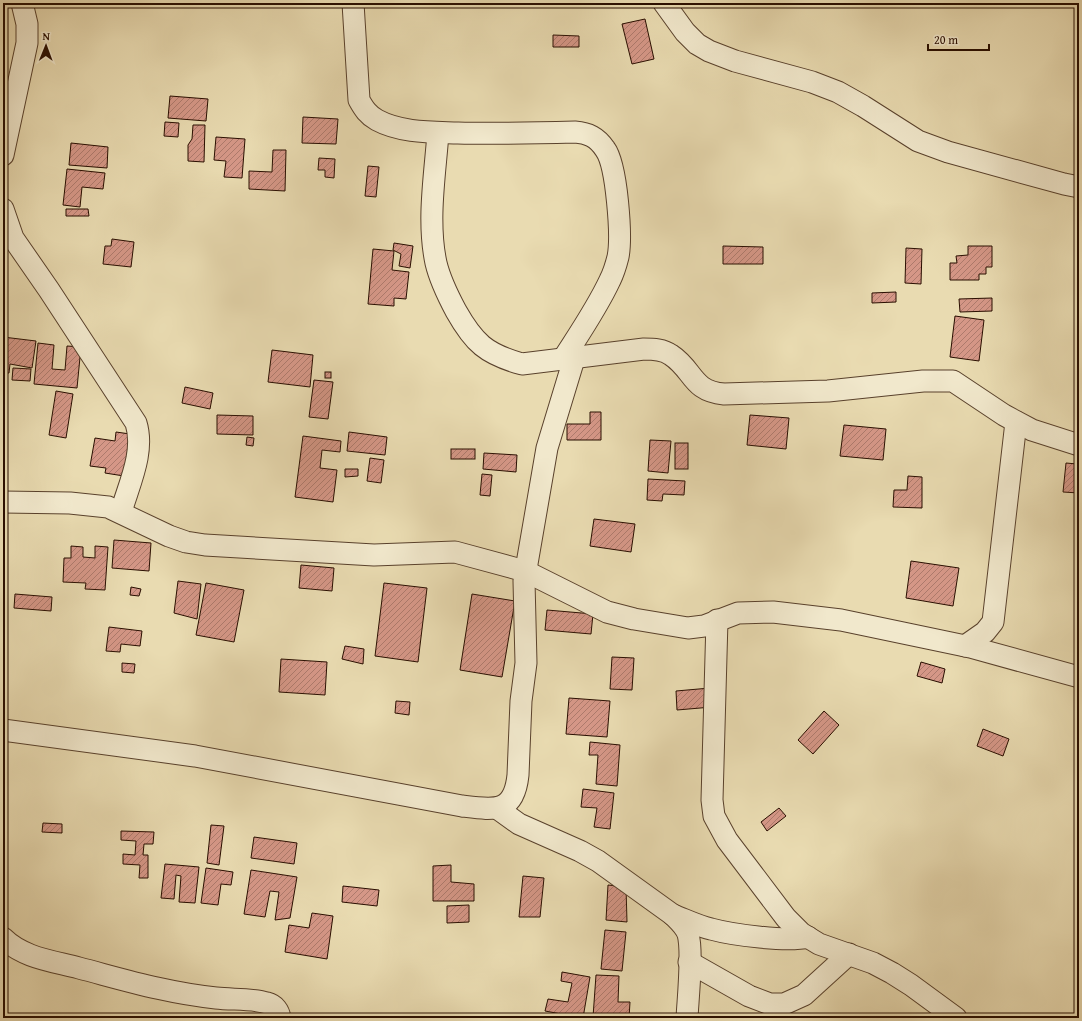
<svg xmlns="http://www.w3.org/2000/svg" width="1082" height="1021" font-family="'Gentium Book Plus',serif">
<defs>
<pattern id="building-hatch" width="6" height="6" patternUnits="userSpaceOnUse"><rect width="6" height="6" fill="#d59787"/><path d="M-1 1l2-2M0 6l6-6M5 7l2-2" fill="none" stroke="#ad7a6c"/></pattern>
</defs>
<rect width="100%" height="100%" fill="#e9dbb1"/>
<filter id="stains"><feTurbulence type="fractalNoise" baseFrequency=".005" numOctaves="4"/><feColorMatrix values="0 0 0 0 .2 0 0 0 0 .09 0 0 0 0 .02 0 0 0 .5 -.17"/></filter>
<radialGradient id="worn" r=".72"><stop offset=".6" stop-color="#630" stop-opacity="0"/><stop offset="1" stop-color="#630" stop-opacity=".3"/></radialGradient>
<g fill="url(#building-hatch)" stroke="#290e00">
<path d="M645,19L654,59L632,64L622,24Z"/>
<path d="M553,35L579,36V47H553Z"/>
<path d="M170,96L208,99L206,121L168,118Z"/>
<path d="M303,117L338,119L336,144L302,143Z"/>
<path d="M165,122L179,123L178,137L164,136Z"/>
<path d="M193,125H205L204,162L188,161V145L192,139Z"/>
<path d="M216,137L245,139L242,178L224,177L226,161L214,160Z"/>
<path d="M71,143L108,147L107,168L69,165Z"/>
<path d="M273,150H286L285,191L249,189V171L272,172Z"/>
<path d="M319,158L335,159L334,178L325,177V170H318Z"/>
<path d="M368,166L379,167L376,197L365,196Z"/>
<path d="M67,169L105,173L103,189L82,187L80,207L63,205Z"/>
<path d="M66,209H88L89,216H66Z"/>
<path d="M112,239L134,242L131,267L103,264L105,246H111Z"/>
<path d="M394,243L413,246L410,268L399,266L401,254L393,250Z"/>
<path d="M723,246L763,247V264H723Z"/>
<path d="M968,246H992V267H986V274H979V280H950V263H957L956,256L968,255Z"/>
<path d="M906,248L922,249L921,284L905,283Z"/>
<path d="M373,249L394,251L392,270L409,272L406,299L394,298V306L368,304Z"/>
<path d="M896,292V302L872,303V293Z"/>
<path d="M992,298V311L960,312L959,299Z"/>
<path d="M955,316L984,320L979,361L950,357Z"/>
<path d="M3,337L36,341L32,368L10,364L9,373H3Z"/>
<path d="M38,343L54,345L52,369L65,370L67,346L81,347L77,388L34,384Z"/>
<path d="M272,350L313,355L310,387L268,382Z"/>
<path d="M13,368L31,369L30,381L12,380Z"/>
<rect x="325" y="372" width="6" height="6"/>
<path d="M314,380L333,382L328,419L309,417Z"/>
<path d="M185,387L213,393L210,409L182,403Z"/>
<path d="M56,391L73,394L66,438L49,435Z"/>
<path d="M590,412H601V440H567V424H590Z"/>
<path d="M217,415L253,416V435L217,434Z"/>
<path d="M750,415L789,418L786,449L747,445Z"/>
<path d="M844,425L886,429L883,460L840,456Z"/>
<path d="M116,432L130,434L124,476L105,473L106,468L90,466L95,438L115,441Z"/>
<path d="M349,432L387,437L385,455L347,451Z"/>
<path d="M303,436L341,441L340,452L322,450L320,468L337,470L333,502L295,497Z"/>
<path d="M247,437L254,438L253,446L246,445Z"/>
<path d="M650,440L671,441L668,473L648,471Z"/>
<rect x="675" y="443" width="13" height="26"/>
<rect x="451" y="449" width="24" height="10"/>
<path d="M1078,450L1079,493L1063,492L1066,463L1077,464Z"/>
<path d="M484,453L517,455L516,472L483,469Z"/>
<path d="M370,458L384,460L381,483L367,481Z"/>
<path d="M345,469H358V476L345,477Z"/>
<path d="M482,474L492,475L490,496L480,495Z"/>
<path d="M908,476L922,477V508L893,507L894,490H907Z"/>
<path d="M648,479L685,481L684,495L663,494L662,501L647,500Z"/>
<path d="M594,519L635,524L631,552L590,546Z"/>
<path d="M114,540L151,543L149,571L112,568Z"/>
<path d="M71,546L83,547V557L95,558V546L108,547L105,590L85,589L86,583L63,582L64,558H71Z"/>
<path d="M911,561L959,568L953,606L906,598Z"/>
<path d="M301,565L334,568L332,591L299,588Z"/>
<path d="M178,581L201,584L197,619L174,613Z"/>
<path d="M206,583L244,590L234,642L196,635Z"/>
<path d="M384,583L427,588L418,662L375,656Z"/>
<path d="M131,587L141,589L139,596L130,595Z"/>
<path d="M15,594L52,597L51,611L14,608Z"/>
<path d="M472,594L515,601L502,677L460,670Z"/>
<path d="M547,610L593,614L591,634L545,630Z"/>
<rect x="1076" y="610" width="3" height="24"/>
<path d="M109,627L142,631L140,646L121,644L120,652L106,651Z"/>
<path d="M345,646L364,649L363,664L342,659Z"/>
<path d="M612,657L634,658L632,690L610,689Z"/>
<path d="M281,659L327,662L325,695L279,692Z"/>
<path d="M921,662L945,669L942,683L917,676Z"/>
<path d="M122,663L135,664L134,673L122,672Z"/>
<path d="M710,688L712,707L677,710L676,691Z"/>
<path d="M569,698L610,701L607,737L566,734Z"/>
<path d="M396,701L410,702L409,715L395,713Z"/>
<path d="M824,711L839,725L813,754L798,740Z"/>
<path d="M983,729L1009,739L1003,756L977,746Z"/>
<path d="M590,742L620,745L617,786L596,784L598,755H589Z"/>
<path d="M583,789L614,793L610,829L594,827L597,808L581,807Z"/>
<path d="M779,808L786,816L767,831L761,822Z"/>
<path d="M43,823L62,824V833L42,832Z"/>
<path d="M211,825L224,826L219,865L207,863Z"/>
<path d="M121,831L154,832L153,844H144L143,855H148V878H139L140,865L123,864V854L135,855L136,841L121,840Z"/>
<path d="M254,837L297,843L294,864L251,858Z"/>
<path d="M165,864L199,867L195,903L179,902L181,876L176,875L174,899L161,898Z"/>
<path d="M451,865V882L474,884V901H433V866Z"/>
<path d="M206,868L233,872L231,885L221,884L218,905L201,903Z"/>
<path d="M251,870L297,877L290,918L275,920L279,892L270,891L265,917L244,914Z"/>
<path d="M523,876L544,878L540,917H519Z"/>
<path d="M608,885L626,887L627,922L606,920Z"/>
<path d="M343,886L379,890L377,906L342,902Z"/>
<path d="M469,905V922L447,923V906Z"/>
<path d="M312,913L333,916L327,959L285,952L289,925L309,928Z"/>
<path d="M605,930L626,932L622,971L601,969Z"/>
<path d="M562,972L590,977L583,1018L545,1011L548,999L568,1002L572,983L561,981Z"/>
<path d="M596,975L619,976L618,1002H630L629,1018L593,1017Z"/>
</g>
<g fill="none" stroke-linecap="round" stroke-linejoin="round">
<defs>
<g id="minor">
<path d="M353,3L359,100C364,109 368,115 377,120C401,133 432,132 458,133C497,134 536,133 575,132C588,133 597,137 605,149C617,165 622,237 618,257C616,265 613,274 610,280C597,308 579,334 563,359"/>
<path d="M664,3L685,32L697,44L709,51L735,61L812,82L838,92L863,106L918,141L948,152L1064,184L1079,187"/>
<path d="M438,133C435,175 427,221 436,263C440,280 448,296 456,311C474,343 486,354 522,364L644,349C653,349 663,349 671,355C694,370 691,391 724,394L828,391L923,381H953L1004,415L1032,430L1079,445"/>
<path d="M3,155L27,43V24L22,3"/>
<path d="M3,209L13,238L49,290L136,423C145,452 129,484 121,512"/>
<path d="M3,502L70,503L108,507L169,536L186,542L205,545L374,555L455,552L525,571L607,612L634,619L688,628L704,626L738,613L773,612L841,620L970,647L1079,677"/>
<path d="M717,620L712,800L714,816L727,840L786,918L801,933L819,944L873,963L892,973L911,985L956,1018"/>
<path d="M965,646L985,632L993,622L1016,422"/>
<path d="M3,730L195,756L462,806C494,810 514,814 518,775L521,701L526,663L524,581L547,448L574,359"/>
<path d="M498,809L519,824L580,851L598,861L673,915C679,921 685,926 688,934C693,952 688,998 687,1018"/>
<path d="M673,915C686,920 698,926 711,929C733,935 787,942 808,937"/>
<path d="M3,938C23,958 53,961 79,968C125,980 167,993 216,998C232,1000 251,998 267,1003C275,1005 279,1011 280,1018"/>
<path d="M689,962L749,996L770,1004H784L804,995L849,954"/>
</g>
</defs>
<use href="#minor" stroke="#59412c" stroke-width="23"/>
<use href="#minor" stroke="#f1e8cc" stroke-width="21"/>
</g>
<rect width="1082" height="1021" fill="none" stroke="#e9dbb1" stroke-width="16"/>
<rect x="4" y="4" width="1074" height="1013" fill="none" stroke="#290e00" stroke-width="2"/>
<rect x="8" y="8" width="1066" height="1005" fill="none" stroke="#290e00"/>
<g transform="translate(46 46) rotate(1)" stroke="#f1e8cc" stroke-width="3" paint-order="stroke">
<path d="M0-3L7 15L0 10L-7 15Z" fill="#290e00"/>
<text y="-6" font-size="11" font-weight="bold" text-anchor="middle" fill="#290e00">N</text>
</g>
<path d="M928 44v6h61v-6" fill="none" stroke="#290e00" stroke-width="2"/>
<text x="934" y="44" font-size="12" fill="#290e00" stroke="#f1e8cc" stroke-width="3" paint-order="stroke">20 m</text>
<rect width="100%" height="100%" filter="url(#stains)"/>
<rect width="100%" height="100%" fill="url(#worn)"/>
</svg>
